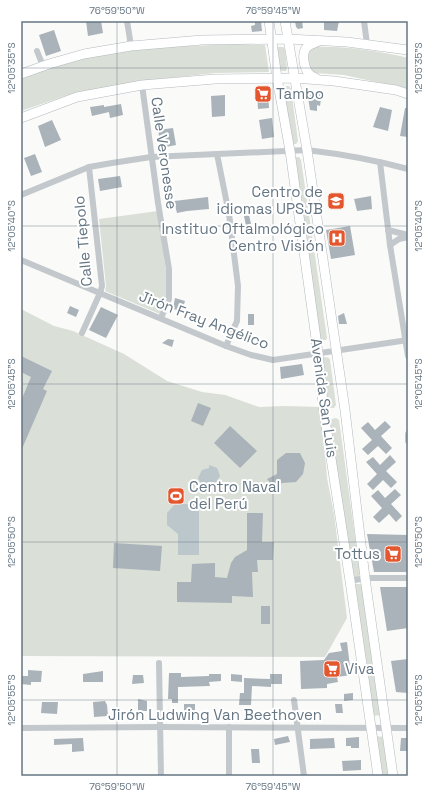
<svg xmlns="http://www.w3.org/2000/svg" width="429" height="797" font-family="'Space Grotesk',sans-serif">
<rect width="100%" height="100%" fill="#fafaf8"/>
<g fill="#dadfd7">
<path d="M235,44L265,45L269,72L215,73L144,81L108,87L68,95L21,111V78L80,58L144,48Z"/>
<path d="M278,47H283L285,49L287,69L286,71H281L279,69L277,48Z"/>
<path d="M314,47C344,46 379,51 408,58V89L344,75L314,73L308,65V53Z"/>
<path d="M284,86H289L291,89L298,141L296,144H293L282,89Z"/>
<path d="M296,157H299L301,160L327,338L326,340L320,341L293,159Z"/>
<path d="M158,211L166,270L167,298L160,314L105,291L106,286L99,219Z"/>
<path d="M21,309L54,326L73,331L124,354L167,381L202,392L225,395L259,407L285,406L321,407L327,478L334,514L347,618L325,657L21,656Z"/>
<path d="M325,357L329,358L330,360L336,405L334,408H331L327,405L322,359Z"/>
<path d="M336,418L339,420L360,574L358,577L355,578L352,575L329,421L332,419Z"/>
<path d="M355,584H362L381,715L372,716Z"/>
<path d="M374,736L384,737L390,776H381Z"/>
</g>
<g fill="#bbc7cb">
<path d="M209,465L217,468L220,476L215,484L209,486V489L201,485L198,478L202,470L209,468Z"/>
<path d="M175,504H199V555H178V534L167,525V513Z"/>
</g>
<g fill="#aab3b9">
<path d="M86,21H101L103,33L88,36Z"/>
<path d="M255,21H261L262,31L252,32L251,26L255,25Z"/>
<path d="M295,21H302L303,28L298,29L296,27Z"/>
<path d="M324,21H339L337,31L324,30Z"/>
<path d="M54,30L61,51L46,56L39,35Z"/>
<path d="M257,91H268L269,108L258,109Z"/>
<path d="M313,92L322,93L320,106L317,105V111L310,110L308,97Z"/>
<path d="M225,95V116L212,117L211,96Z"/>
<path d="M121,104L123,115L110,118L109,112L92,116L90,107L104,105V107Z"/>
<path d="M380,107L392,110L388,131L373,127Z"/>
<path d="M405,108H408V137L400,136Z"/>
<path d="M272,118L274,137L262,139L259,120Z"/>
<path d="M52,120L61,140L45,147L38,126Z"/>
<path d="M173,128L176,145L161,148L158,130Z"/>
<path d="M35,154L42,172L31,176L24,158Z"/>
<path d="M120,176L122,187L100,191L98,179Z"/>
<path d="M371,196L372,209L357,211L354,199Z"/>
<path d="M208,197L209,209L187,211L177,213L174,201Z"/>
<path d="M249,215L251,224L246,226L244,216Z"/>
<path d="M350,226L355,255L331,259L326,230Z"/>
<path d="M175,298L185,301L182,311L173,309Z"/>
<path d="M70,306L79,310L76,317L67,313Z"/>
<path d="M101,307L118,315L106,338L89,330Z"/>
<path d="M344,313L347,324H339L338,316Z"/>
<rect x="248" y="314" width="6" height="11"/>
<path d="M168,339L174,340L172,347L162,343Z"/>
<path d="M21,356L52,371L43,389L47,391L21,451V401L31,377L21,372Z"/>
<path d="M302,364L304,375L281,379L280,367Z"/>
<path d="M198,403L211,408L203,426L191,421Z"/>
<path d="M385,421L391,427L381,436L392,448L386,454L378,446L368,455L362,449L372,440L361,428L368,422L375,430Z"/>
<path d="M230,426L257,451L240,468L214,443Z"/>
<path d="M286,453H300L305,463L303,474L296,482L282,483L275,488L267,479L277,474V460Z"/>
<path d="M390,455L396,462L386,471L397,482L391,488L383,480L373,490L367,484L377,474L366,462L373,457L380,465Z"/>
<path d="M395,489L401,495L391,504L402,516L396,522L389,514L379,523L373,517L382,508L371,496L378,490L385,498Z"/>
<path d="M247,513H263L262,542H274L273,560H257L258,572H252L253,597L232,596V603L177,602V582H191L192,564L215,563V577L227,578L231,563L235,557L247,550Z"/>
<path d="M367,534L408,535V572H374Z"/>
<path d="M114,543L162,546L160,571L113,568Z"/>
<path d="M380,587H408V628L387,631Z"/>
<rect x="261" y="606" width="9" height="18"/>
<path d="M347,642L351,675L337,677L338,682L327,684V688L301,689L300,661L324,660L329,653L342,651L340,643Z"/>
<path d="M408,659V693L396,692L391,661Z"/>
<path d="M28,670L42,671L41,682H31V685L21,684V676H28Z"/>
<path d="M103,671V682H83V674Z"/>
<path d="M169,673H181V677L209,676V674H221V681L209,682L210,686L178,687V703H172V699H168Z"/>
<path d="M231,674L242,675V682L231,681Z"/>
<path d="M270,674H282V684H271V687L252,686L251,705H239L240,693H244V678L270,679Z"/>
<path d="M133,675H143L144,683L132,684Z"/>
<path d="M353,693V700L344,701V694Z"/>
<path d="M138,699L147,701V711H138Z"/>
<path d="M105,701L107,705L108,716L94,717L93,702Z"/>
<path d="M42,702H58L57,714L41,713Z"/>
<path d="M184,704H195V716L184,715Z"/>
<path d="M335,704H342L343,713H336Z"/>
<path d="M288,736L290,742L275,745L274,739Z"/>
<path d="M359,737V748H351V746H346V738Z"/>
<path d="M83,738L84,751L72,752V744L54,745V739Z"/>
<path d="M334,738L335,748L310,749V739Z"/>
<path d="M401,738H408V751H400Z"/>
<path d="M251,749H259L260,763H252Z"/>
<path d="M361,760V770L343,771L342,761Z"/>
</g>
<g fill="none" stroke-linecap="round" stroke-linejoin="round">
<defs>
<g id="secondary">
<path d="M269,21L277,78L290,151L318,353L324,413L350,581L378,776"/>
<path d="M285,21L307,150L345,410L365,578L393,776"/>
<path d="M21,74L49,64L84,54L131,46L202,40L288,39L347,42L408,50"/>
<path d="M317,79C314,77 311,76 309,74C304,68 301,53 307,47C310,44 315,43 319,41"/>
<path d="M21,118L77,97L142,85L215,79L294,78L334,81L396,90L408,94"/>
</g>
</defs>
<use href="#secondary" stroke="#b3babf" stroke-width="10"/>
<g stroke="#c3c8cc" stroke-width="6">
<path d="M127,21L131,46"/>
<path d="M364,21L367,44"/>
<path d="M37,51L43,66"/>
<path d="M142,85L158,203L169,269V299L161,318"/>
<path d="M217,154L229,214L238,286L237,321L226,346"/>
<path d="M380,162L390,245L408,356"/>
<path d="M21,195L89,167L112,163L151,157L307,150C341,154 375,160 408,169"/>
<path d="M388,230L408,235"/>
<path d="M390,245L399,239L408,237"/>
<path d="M21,260L226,346L251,355L273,360L408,340"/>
<path d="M82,333L100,293L102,286L89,167"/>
<path d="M408,434V441"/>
<path d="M350,581L365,578H408"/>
<path d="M159,663L161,776"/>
<path d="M294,700L304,776"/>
<path d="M229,727V776"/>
<path d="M21,728L160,727L408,728"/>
</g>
<use href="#secondary" stroke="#fff" stroke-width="9"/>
</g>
<path fill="none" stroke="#657683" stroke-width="1" stroke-opacity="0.45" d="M117,21V776M273,21V776M21,68H408M21,226H408M21,384H408M21,542H408M21,700H408"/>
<defs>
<symbol id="supermarket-square" viewBox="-11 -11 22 22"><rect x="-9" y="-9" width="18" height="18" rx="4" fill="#e4572e" stroke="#fff"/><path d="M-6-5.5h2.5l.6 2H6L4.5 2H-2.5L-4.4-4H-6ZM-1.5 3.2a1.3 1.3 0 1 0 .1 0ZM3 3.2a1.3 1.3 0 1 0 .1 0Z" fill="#fff"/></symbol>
<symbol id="school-square" viewBox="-11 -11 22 22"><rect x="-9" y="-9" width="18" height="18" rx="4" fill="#e4572e" stroke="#fff"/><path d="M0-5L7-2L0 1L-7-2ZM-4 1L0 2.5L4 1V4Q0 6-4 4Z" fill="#fff"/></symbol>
<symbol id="hospital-square" viewBox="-11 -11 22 22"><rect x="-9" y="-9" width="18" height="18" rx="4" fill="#e4572e" stroke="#fff"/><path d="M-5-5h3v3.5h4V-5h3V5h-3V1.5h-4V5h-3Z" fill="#fff"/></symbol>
<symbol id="stadium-square" viewBox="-11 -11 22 22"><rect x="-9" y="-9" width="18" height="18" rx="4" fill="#e4572e" stroke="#fff"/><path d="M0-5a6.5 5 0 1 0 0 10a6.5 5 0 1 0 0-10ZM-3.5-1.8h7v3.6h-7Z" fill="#fff"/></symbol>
</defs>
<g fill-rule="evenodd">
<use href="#supermarket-square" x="253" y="84" width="20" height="20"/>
<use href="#school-square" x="326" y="191" width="20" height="20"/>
<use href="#hospital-square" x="327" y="228" width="20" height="20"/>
<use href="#stadium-square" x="166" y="486" width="20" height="20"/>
<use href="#supermarket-square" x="383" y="544" width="20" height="20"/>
<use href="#supermarket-square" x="322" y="659" width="20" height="20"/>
</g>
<g text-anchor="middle" stroke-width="4" stroke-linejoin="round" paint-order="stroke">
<g font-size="15" fill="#657683" stroke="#fff" text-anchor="start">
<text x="276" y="99">Tambo</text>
<text x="323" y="197" text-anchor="end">Centro de<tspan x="323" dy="17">idiomas UPSJB</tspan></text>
<text x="324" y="234" text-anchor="end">Instituo Oftalmológico<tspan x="324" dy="17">Centro Visión</tspan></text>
<text x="189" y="492">Centro Naval<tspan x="189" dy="17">del Perú</tspan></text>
<text x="380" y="559" text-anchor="end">Tottus</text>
<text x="345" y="674">Viva</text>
</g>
<g font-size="15" fill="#657683" stroke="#fff">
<text transform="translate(164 153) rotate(82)" y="5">Calle Veronesse</text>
<text transform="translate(83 241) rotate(-95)" y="5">Calle Tiepolo</text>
<text transform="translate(204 320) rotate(21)" y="5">Jirón Fray Angélico</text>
<text transform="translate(324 398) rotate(82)" y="5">Avenida San Luis</text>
<text x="215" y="720">Jirón Ludwing Van Beethoven</text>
</g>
</g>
<rect width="429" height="797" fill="none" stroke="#ffffff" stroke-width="44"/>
<rect x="22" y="22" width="385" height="753" fill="none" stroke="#657683" stroke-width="1.5"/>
<g font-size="10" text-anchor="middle" fill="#657683">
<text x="117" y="14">76°59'50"W</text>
<text x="273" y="14">76°59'45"W</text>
<text transform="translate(11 68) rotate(-90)" y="4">12°05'35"S</text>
<text transform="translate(418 68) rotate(-90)" y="4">12°05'35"S</text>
<text transform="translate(11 226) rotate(-90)" y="4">12°05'40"S</text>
<text transform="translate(418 226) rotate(-90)" y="4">12°05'40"S</text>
<text transform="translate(11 384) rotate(-90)" y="4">12°05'45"S</text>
<text transform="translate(418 384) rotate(-90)" y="4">12°05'45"S</text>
<text transform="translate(11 542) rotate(-90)" y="4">12°05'50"S</text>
<text transform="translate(418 542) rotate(-90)" y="4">12°05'50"S</text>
<text transform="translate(11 700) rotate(-90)" y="4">12°05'55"S</text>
<text transform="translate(418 700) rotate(-90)" y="4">12°05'55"S</text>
<text x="117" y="790">76°59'50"W</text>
<text x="273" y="790">76°59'45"W</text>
</g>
</svg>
